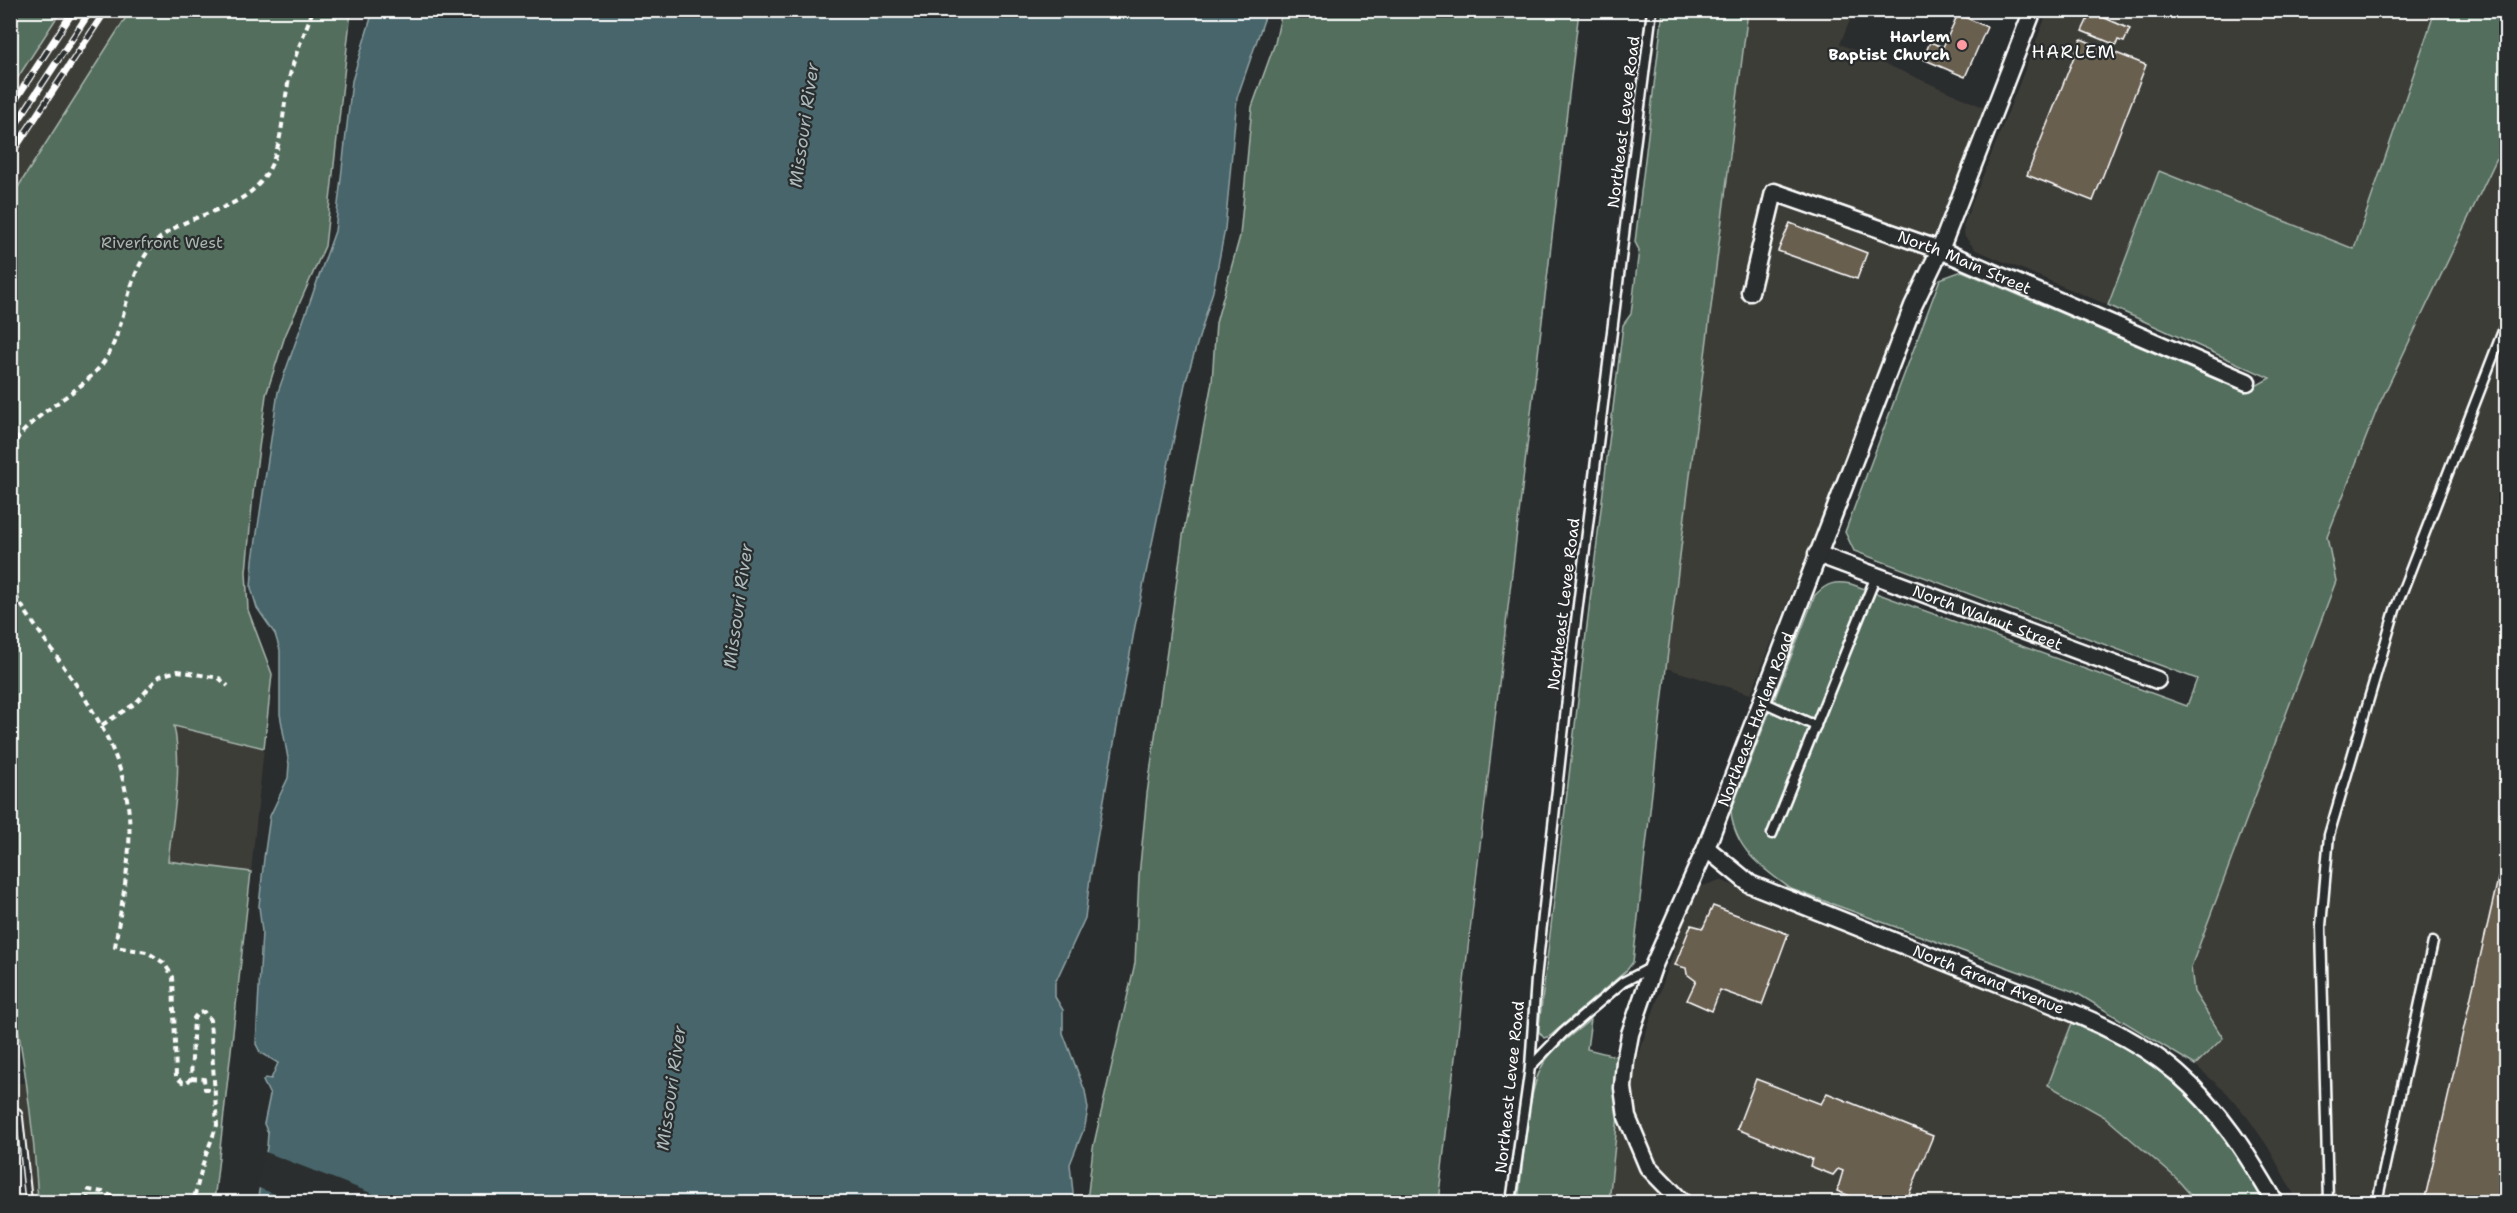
<svg xmlns="http://www.w3.org/2000/svg" width="2517" height="1213" font-family="'Shantell Sans',sans-serif">
<rect width="100%" height="100%" fill="#2a2d2e"/>
<filter id="ink" filterUnits="userSpaceOnUse"><feTurbulence type="fractalNoise" baseFrequency=".0167" numOctaves="2"/><feDisplacementMap in="SourceGraphic" scale="12" xChannelSelector="R" yChannelSelector="G"/><feConvolveMatrix kernelMatrix="1 2 1 2 8 2 1 2 1" color-interpolation-filters="sRGB"/></filter>
<g filter="url(#ink)">
<g fill="#3d3c38">
<path d="M61,11H130L11,198V88Z"/>
<path d="M1748,11H1854L1840,44L1985,108L1751,694L1666,668Z"/>
<path d="M2048,11H2435L2354,249L2159,171L2108,305L1976,250L1965,237L1963,226Z"/>
<path d="M2506,139V1202H2298L2268,1147L2248,1118L2227,1093L2195,1065L2223,1038L2194,992L2191,967L2336,581L2327,537L2378,407Z"/>
<path d="M173,726L264,748L251,872L168,862L177,759Z"/>
<path d="M1720,880L2072,1023L2048,1085L2105,1117L2176,1178L2197,1202H1609L1618,1115L1692,898L1700,887Z"/>
<path d="M10,1082L49,1086L34,1136L38,1202H11Z"/>
</g>
<g fill="#536e5d" stroke="#a9b6ae" stroke-width="1.5">
<path d="M11,10L61,11L11,88L10,11Z"/>
<path d="M130,11H351L325,246L285,336L266,395L253,494L246,572L248,610L272,674L264,748L174,726C183,770 173,817 168,861L251,872L214,1202H38C34,1129 24,1057 10,984L11,198Z"/>
<path d="M1282,11H1579C1533,408 1482,805 1438,1202H1087L1093,1148L1135,963L1139,876L1147,794L1183,536L1212,382L1216,323L1240,236L1252,107L1275,43Z"/>
<path d="M1663,11H1748L1666,668L1633,962L1627,970L1550,1036L1544,1038L1539,1032V1026L1623,325L1631,314L1639,250L1635,242Z"/>
<path d="M2435,11H2506V139L2378,407L2327,537L2336,581L2191,967L2194,992L2223,1038L2195,1065L2075,992L1791,889C1762,868 1734,849 1731,811L1815,595C1827,583 1834,581 1851,584L2187,706L2197,679L1854,551L1845,532L1940,279L1962,271L2245,392L2270,378L2108,305L2159,171L2354,249Z"/>
<path d="M1591,1019L1587,1049L1619,1057L1618,1115L1609,1202H1518C1523,1168 1526,1090 1544,1063C1555,1046 1576,1032 1591,1019Z"/>
<path d="M2072,1023L2129,1049L2171,1079L2197,1103L2240,1154L2267,1202H2197L2176,1178L2105,1117L2048,1085Z"/>
</g>
<path fill="#47656a" stroke="#91a3a6" stroke-width="1.5" d="M373,11H1267L1237,98L1225,229L1213,291L1185,384L1135,626L1090,878L1085,918L1055,983V997L1063,1010V1033L1085,1091L1088,1109L1085,1126L1070,1164L1074,1202H257L267,1147L268,1133L264,1124L270,1095L263,1081L265,1078L271,1079L278,1063L260,1052L256,1044L262,932L259,906L264,858L270,816L288,778L289,764L280,714V650L275,634L257,608L251,588L253,560L278,392L335,231L352,81Z"/>
<path fill="#2a2d2e" d="M263,1151L394,1202H296L256,1187Z"/>
<g fill="#695e50" stroke="#fff" stroke-width="1.5">
<path d="M2091,12L2130,29L2124,42L2118,40L2116,45L2082,31Z"/>
<path d="M1958,14L1987,27L1965,77L1923,59L1930,42L1943,47Z"/>
<path d="M2081,39L2146,65L2093,201L2027,175Z"/>
<path d="M1790,223L1867,253L1857,279L1778,251Z"/>
<path d="M2506,844V1202H2424Z"/>
<path d="M1713,906L1788,934L1762,1005L1720,990L1712,1011L1687,1000L1696,981L1687,974L1686,968L1675,965L1691,925L1703,928Z"/>
<path d="M1756,1079L1821,1104L1827,1093L1933,1136L1906,1202H1866L1837,1191L1843,1171L1838,1169L1833,1175L1810,1166L1812,1159L1737,1129Z"/>
</g>
<g fill="none" stroke-linecap="round" stroke-linejoin="round">
<defs>
<g id="service">
<path d="M1761,701L1816,726"/>
<path d="M1772,834L1876,576"/>
<path d="M1530,1067L1563,1033L1623,982L1652,967"/>
<path d="M1511,1202L1530,1067L1536,979L1573,645L1652,10"/>
<path d="M2328,1202L2321,926L2329,835L2395,610L2506,323"/>
<path d="M2377,1202L2433,942"/>
</g>
<g id="minor">
<path id="s1" d="M1750,292L1774,192L1940,250L2247,382"/>
<path id="s2" d="M1817,554L2157,680"/>
<path id="s3" d="M1706,848L1750,884C1830,916 1910,948 1991,980C2054,1006 2124,1027 2177,1073C2220,1110 2247,1154 2275,1202"/>
<path id="s4" d="M1682,1202L1648,1167L1627,1117L1623,1088L1625,1061L1630,1034L1653,967L1706,848L1913,306L1940,250L2033,10"/>
</g>
<path id="secondary" d="M10,1118L19,1202"/>
</defs>
<use href="#service" stroke="#fff" stroke-width="13"/>
<use href="#minor" stroke="#fff" stroke-width="21"/>
<use href="#secondary" stroke="#fff" stroke-width="28"/>
<g stroke="#fff" stroke-width="4" stroke-dasharray="6 4.5" stroke-linecap="butt">
<path d="M10,450C33,408 86,394 108,355C128,319 126,270 158,240C190,210 240,214 265,176C283,149 282,114 288,84C293,58 304,35 313,10"/>
<path d="M10,586C53,662 122,725 129,815C132,859 121,904 115,947L147,952L164,963L173,977L176,1077L182,1082L187,1083L191,1078L194,1018L198,1013L204,1012L210,1020L217,1125L204,1160L193,1202"/>
<path d="M102,725L136,703L159,676L178,671L219,678L228,686"/>
<path d="M191,1078L204,1079L205,1089H214"/>
<path d="M87,1202L89,1190L103,1192L124,1202"/>
</g>
<use href="#service" stroke="#2a2d2e" stroke-width="8"/>
<use href="#minor" stroke="#2a2d2e" stroke-width="16"/>
<use href="#secondary" stroke="#2a2d2e" stroke-width="24"/>
<g stroke="#fff" stroke-width="1.5">
<path d="M10,1056L25,1202"/>
<path d="M10,1184L13,1202"/>
</g>
<defs>
<g id="rail">
<path d="M10,108L74,10"/>
<path d="M10,133L91,10"/>
<path d="M10,156L106,10"/>
</g>
</defs>
<use href="#rail" stroke="#fff" stroke-width="7"/>
<use href="#rail" stroke="#2a2d2e" stroke-width="4.5" stroke-dasharray="14" stroke-linecap="butt"/>
</g>
</g>
<circle fill="#ff9aa2" stroke="#2a2d2e" stroke-width="2" cx="1962" cy="45" r="6"/>
<g text-anchor="middle" stroke-width="4.5" stroke-linejoin="round" paint-order="stroke">
<g font-size="16" font-weight="bold" fill="#fff" stroke="#2a2d2e" text-anchor="end">
<text x="1950" y="42">Harlem<tspan x="1950" dy="18">Baptist Church</tspan></text>
</g>
<g font-size="16" fill="#fff" stroke="#2a2d2e">
<text transform="translate(1623 122) rotate(-83)" y="6">Northeast Levee Road</text>
<text dy="6" stroke="none"><textPath href="#s1" startOffset="306">North Main Street</textPath></text>
<text transform="translate(1563 604) rotate(-83)" y="6">Northeast Levee Road</text>
<text dy="6" stroke="none"><textPath href="#s2" startOffset="182">North Walnut Street</textPath></text>
<text dy="6" stroke="none"><textPath href="#s4" startOffset="526">Northeast Harlem Road</textPath></text>
<text dy="6" stroke="none"><textPath href="#s3" startOffset="314">North Grand Avenue</textPath></text>
<text transform="translate(1509 1087) rotate(-84)" y="6">Northeast Levee Road</text>
</g>
<g font-size="16" fill="#a9b6ae" stroke="#2a2d2e">
<text x="162" y="248">Riverfront West</text>
</g>
<g font-size="18" letter-spacing="1.5" fill="#fff" stroke="#2a2d2e">
<text x="2074" y="58">HARLEM</text>
</g>
<g font-size="18" font-style="italic" fill="#acbabc" stroke="#2a2d2e">
<text transform="translate(804 125) rotate(-82)" y="6">Missouri River</text>
<text transform="translate(738 606) rotate(-82)" y="6">Missouri River</text>
<text transform="translate(671 1088) rotate(-82)" y="6">Missouri River</text>
</g>
</g>
<rect width="2517" height="1213" fill="none" stroke="#2a2d2e" stroke-width="36"/>
<rect x="18" y="18" width="2481" height="1177" fill="none" stroke="#fff" stroke-width="2" filter="url(#ink)"/>
</svg>
